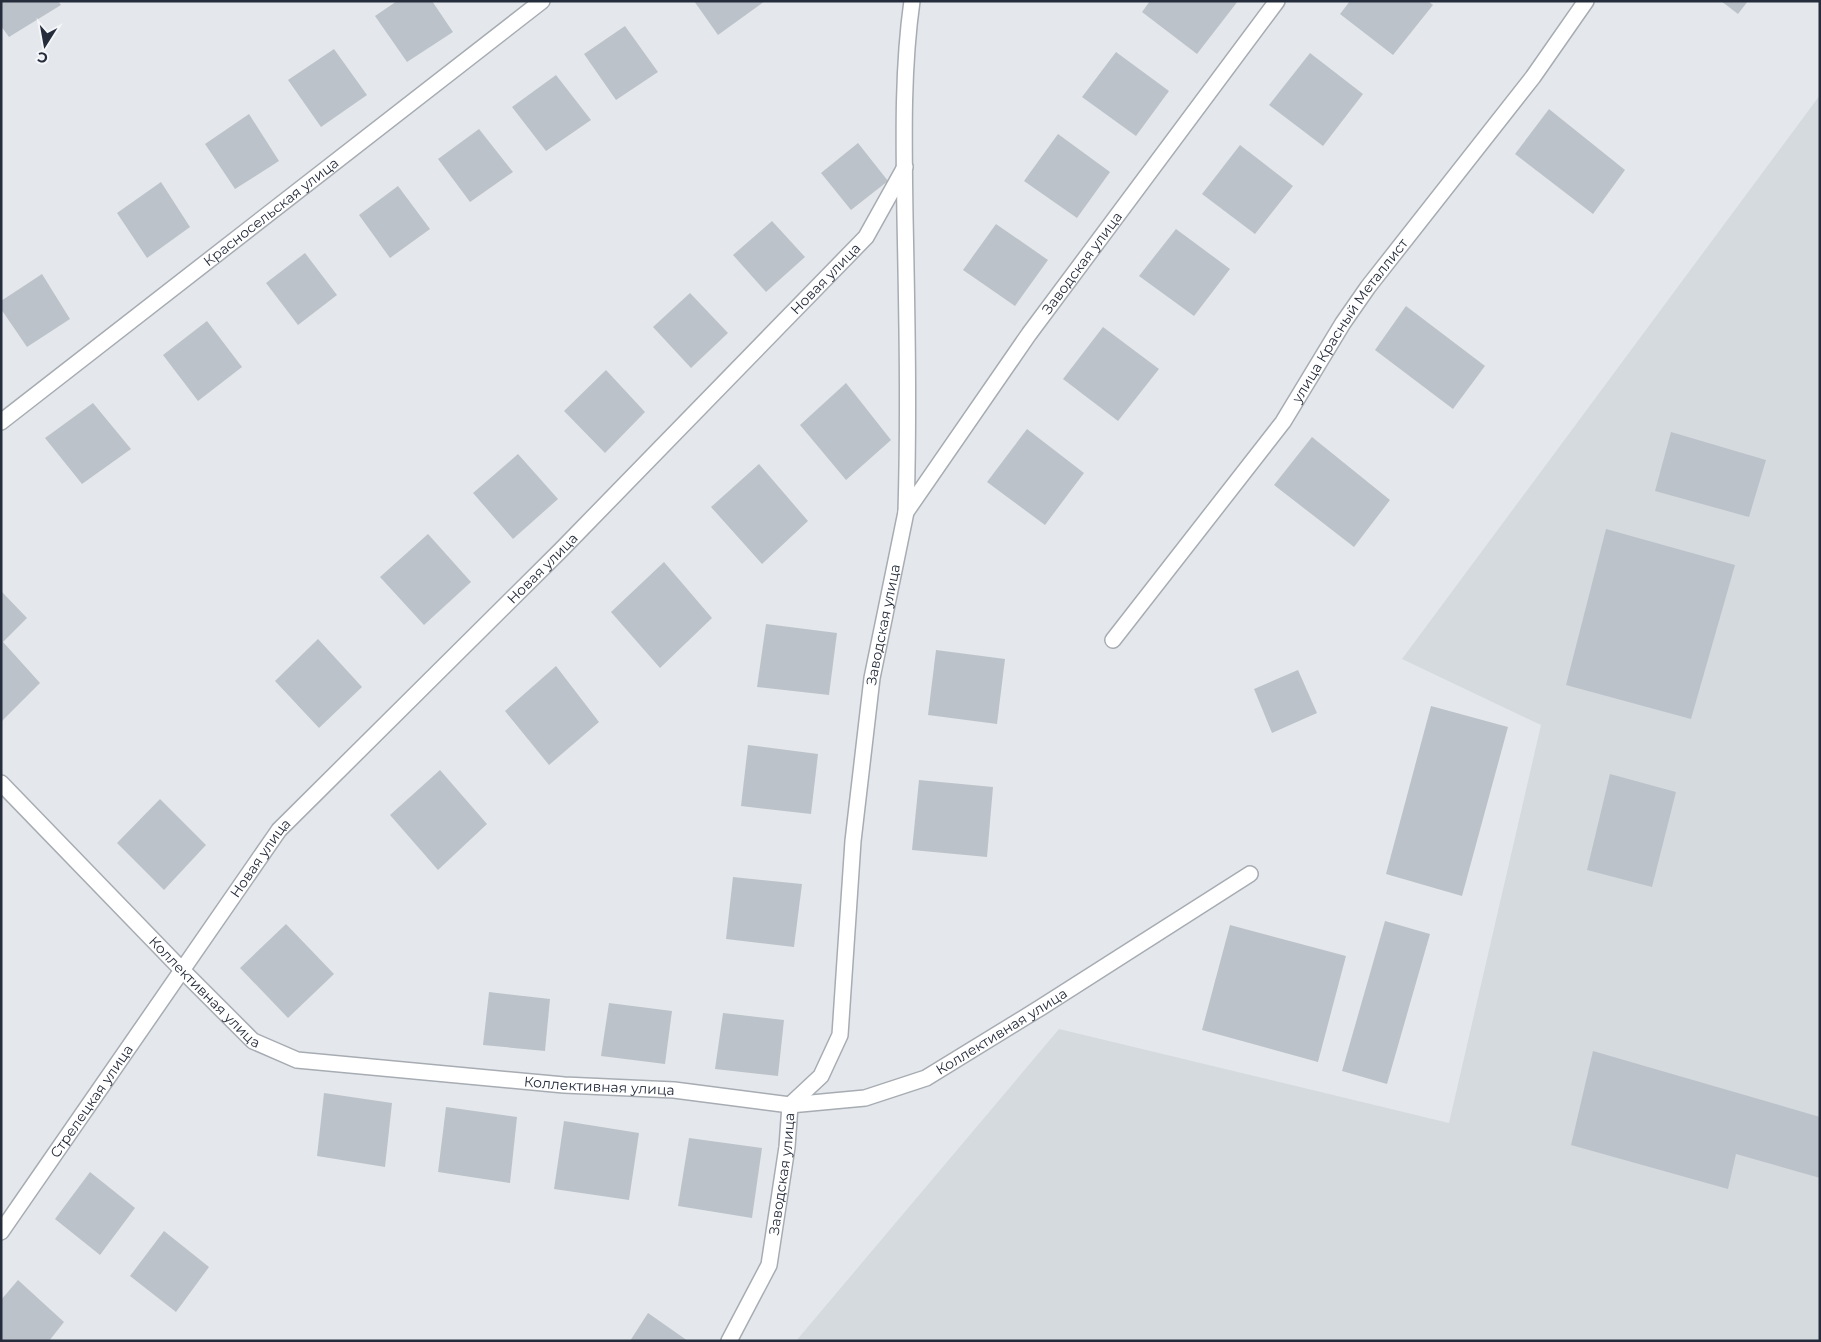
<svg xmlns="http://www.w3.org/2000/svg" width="1821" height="1342" font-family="Montserrat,sans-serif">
<rect width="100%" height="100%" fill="#e4e8ec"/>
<path fill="#d5dadf" d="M1820,95V1341H796L1059,1029L1449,1123L1541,725L1402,659Z"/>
<g fill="#bcc2c9">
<path d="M1,1H58L61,5L9,37L1,26Z"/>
<path d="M397,1H432L453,32L407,62L375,16Z"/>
<path d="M694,1H765L718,35Z"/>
<path d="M1150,1H1238L1197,54L1142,12Z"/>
<path d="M1350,1H1428L1433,5L1393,55L1340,14Z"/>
<path d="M1721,1H1748L1738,14Z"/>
<path d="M625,26L658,72L616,100L584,54Z"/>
<path d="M334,49L367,95L321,127L288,80Z"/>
<path d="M1116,52L1169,91L1136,136L1082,97Z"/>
<path d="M1310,53L1363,94L1323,146L1269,105Z"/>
<path d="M556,75L591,120L546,151L512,107Z"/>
<path d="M1549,109L1625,170L1593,214L1515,154Z"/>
<path d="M249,114L279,161L235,189L205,144Z"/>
<path d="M479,129L513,172L470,202L438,159Z"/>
<path d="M1058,134L1110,172L1077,218L1024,181Z"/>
<path d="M858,143L888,181L851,210L821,173Z"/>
<path d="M1240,145L1293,186L1255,234L1202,194Z"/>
<path d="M161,182L190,227L147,258L117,213Z"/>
<path d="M398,186L430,229L390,258L359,215Z"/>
<path d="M772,221L805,257L766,292L733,255Z"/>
<path d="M996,224L1048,260L1015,306L963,270Z"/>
<path d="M1176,229L1230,269L1194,316L1139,276Z"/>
<path d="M305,253L337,295L298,325L266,283Z"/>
<path d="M42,274L70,319L27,347L1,309V301Z"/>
<path d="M690,293L728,333L691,368L653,327Z"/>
<path d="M1406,306L1485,366L1453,409L1375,350Z"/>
<path d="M207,321L242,367L198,401L163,355Z"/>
<path d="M1103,327L1159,369L1118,421L1063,379Z"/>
<path d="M606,370L645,412L605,453L564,411Z"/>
<path d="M846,383L891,440L846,480L800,425Z"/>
<path d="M93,403L131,449L82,484L45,438Z"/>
<path d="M1027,429L1084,473L1045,525L987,482Z"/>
<path d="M1671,432L1766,460L1749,517L1655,491Z"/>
<path d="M1312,437L1390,500L1354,547L1274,485Z"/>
<path d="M518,454L558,499L513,539L473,493Z"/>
<path d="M759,464L808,521L762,564L711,507Z"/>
<path d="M1606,529L1735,565L1691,719L1566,685Z"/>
<path d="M428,534L471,582L424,625L380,577Z"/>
<path d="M664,562L712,618L660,668L611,612Z"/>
<path d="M1,591L27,618L3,642L40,683L1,722Z"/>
<path d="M766,624L837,633L829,695L757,687Z"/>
<path d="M318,639L362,687L319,728L275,681Z"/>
<path d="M936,650L1005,659L997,724L928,715Z"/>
<path d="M556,666L599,722L549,765L505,711Z"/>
<path d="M1298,670L1317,713L1272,733L1254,689Z"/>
<path d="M1431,706L1508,727L1462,896L1386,874Z"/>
<path d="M748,745L818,754L811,814L741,806Z"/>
<path d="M440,770L487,824L438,870L390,815Z"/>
<path d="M1610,774L1676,792L1652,887L1587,870Z"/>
<path d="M919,780L993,787L987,857L912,850Z"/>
<path d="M160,799L206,845L164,890L117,843Z"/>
<path d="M733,877L802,884L794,947L726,939Z"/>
<path d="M1385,921L1430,934L1387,1084L1342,1071Z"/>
<path d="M286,924L334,974L288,1018L240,968Z"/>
<path d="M1230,925L1346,956L1318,1062L1202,1030Z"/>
<path d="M489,992L550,999L545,1051L483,1045Z"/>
<path d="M609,1003L672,1011L665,1064L601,1056Z"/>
<path d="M723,1013L784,1020L778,1076L715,1069Z"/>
<path d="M1593,1051L1820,1117V1178L1736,1154L1728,1189L1571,1145Z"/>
<path d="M324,1093L392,1103L385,1167L317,1156Z"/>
<path d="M446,1107L517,1117L510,1183L438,1172Z"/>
<path d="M564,1121L639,1133L629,1200L554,1189Z"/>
<path d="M689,1138L762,1148L752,1218L678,1206Z"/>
<path d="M90,1172L135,1208L100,1255L55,1219Z"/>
<path d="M164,1231L209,1267L176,1312L130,1276Z"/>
<path d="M18,1280L64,1322L49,1341H1V1300Z"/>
<path d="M648,1313L688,1341H630Z"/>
</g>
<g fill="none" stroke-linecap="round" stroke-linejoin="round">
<defs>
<g id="minor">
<path id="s1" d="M1,422L542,1"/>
<path d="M906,512C909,413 907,315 905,217C904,146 902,71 912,1"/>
<path id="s2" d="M1113,640L1283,422L1343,323L1368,287L1533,77L1586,1"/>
<path id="s3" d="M1,783L183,971L253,1041L297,1060L564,1085L674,1090L790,1105L865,1098L926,1078L1040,1008L1250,874"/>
<path id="s4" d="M1,1232L279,830L561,550L866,237L905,167"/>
<path id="s5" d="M729,1341L769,1265L787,1147L790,1105L821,1076L840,1035L853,841L872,678L906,512L1029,334L1277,1"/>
</g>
</defs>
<use href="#minor" stroke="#a7acb3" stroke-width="18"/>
<use href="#minor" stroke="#fff" stroke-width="15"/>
</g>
<g text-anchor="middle" stroke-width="4" stroke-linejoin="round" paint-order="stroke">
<g font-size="14" fill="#252c3b" stroke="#f4f6f9">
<text dy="5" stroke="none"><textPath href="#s1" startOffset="342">Красносельская улица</textPath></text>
<text dy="5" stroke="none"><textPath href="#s5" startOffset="1168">Заводская улица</textPath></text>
<text dy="5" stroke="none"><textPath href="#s4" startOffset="1265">Новая улица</textPath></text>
<text dy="5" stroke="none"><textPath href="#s2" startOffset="398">улица Красный Металлист</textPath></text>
<text dy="5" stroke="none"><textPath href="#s4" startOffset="860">Новая улица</textPath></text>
<text dy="5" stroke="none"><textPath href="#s5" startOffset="748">Заводская улица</textPath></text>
<text dy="5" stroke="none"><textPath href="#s4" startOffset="455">Новая улица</textPath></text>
<text dy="5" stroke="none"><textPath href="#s3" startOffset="292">Коллективная улица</textPath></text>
<text dy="5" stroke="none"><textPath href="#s3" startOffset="1132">Коллективная улица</textPath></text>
<text dy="5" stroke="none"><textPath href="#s3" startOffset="712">Коллективная улица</textPath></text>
<text dy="5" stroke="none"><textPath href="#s4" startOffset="159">Стрелецкая улица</textPath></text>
<text dy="5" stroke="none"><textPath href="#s5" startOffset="178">Заводская улица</textPath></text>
</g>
</g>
<rect width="1821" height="1342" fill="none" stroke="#252c3b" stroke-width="5"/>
<g transform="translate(45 45) rotate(191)" stroke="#f4f6f9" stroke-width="4" paint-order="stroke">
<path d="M0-4L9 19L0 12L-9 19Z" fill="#252c3b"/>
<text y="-8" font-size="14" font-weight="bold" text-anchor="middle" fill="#252c3b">С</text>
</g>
</svg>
